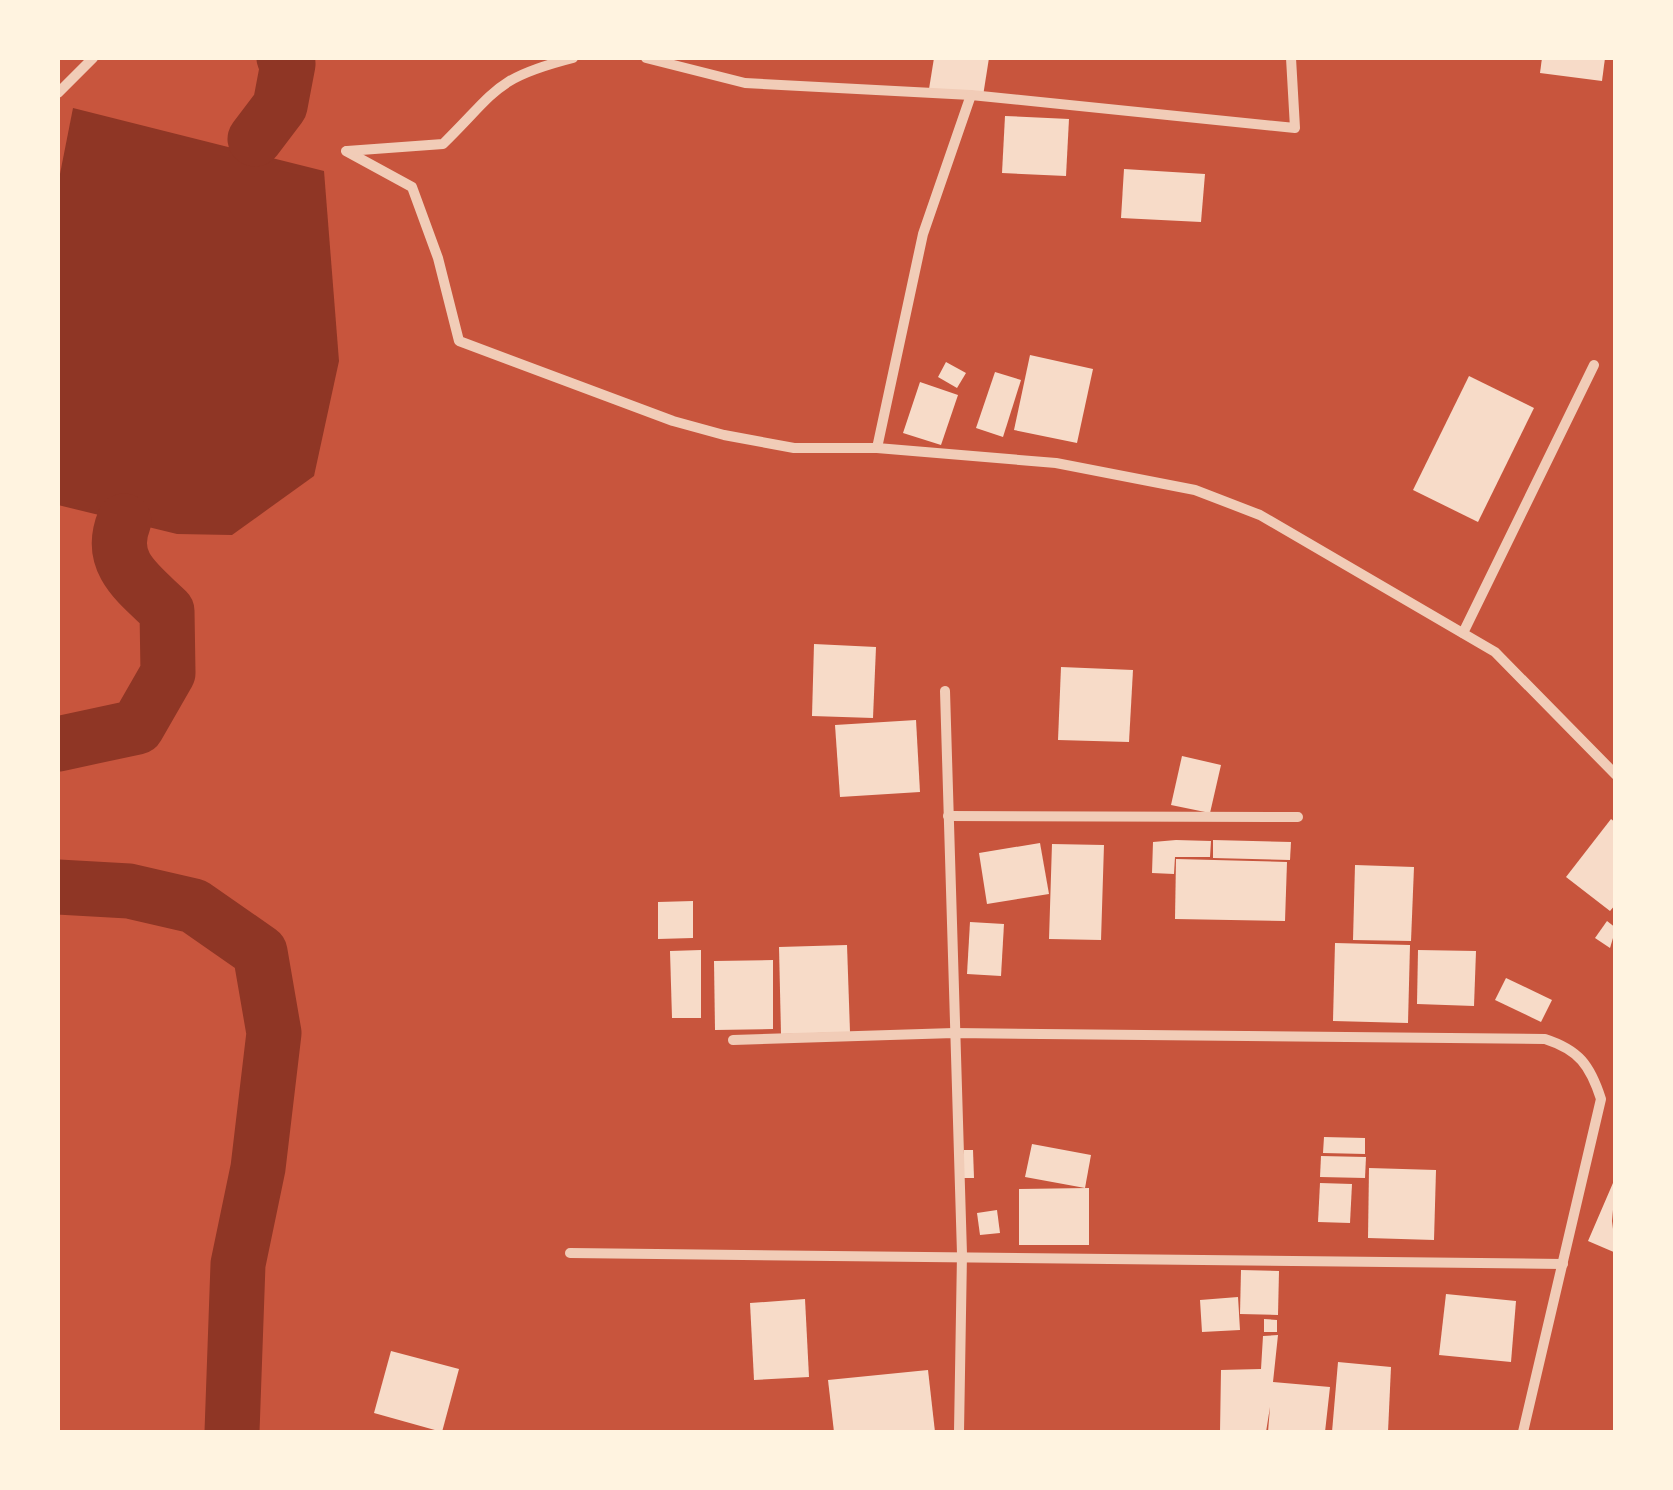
<svg xmlns="http://www.w3.org/2000/svg" width="1673" height="1490" font-family="Inter,sans-serif">
<rect width="100%" height="100%" fill="#c8553d"/>
<path fill="#8f3625" d="M73,108L324,171L339,361L314,476L232,535L177,534L58,505V184Z"/>
<g fill="none" stroke-linecap="round" stroke-linejoin="round">
<g stroke="#8f3625" stroke-width="55">
<path d="M255,139L280,106L288,64L284,58"/>
<path d="M58,744L137,727L168,673L167,611C139,584 107,563 124,521"/>
<path d="M58,887L129,891L194,906L260,952L274,1033L258,1168L238,1264L232,1432"/>
</g>
</g>
<g fill="#f7dbc8">
<path d="M934,58H989L983,96L929,89Z"/>
<path d="M1542,58H1605L1602,81L1540,73Z"/>
<path d="M1005,116L1069,119L1066,176L1002,173Z"/>
<path d="M1124,169L1205,174L1201,222L1121,218Z"/>
<path d="M1030,355L1093,369L1077,443L1014,430Z"/>
<path d="M946,362L966,373L957,388L938,377Z"/>
<path d="M995,372L1021,380L1003,437L976,428Z"/>
<path d="M1469,376L1534,408L1478,522L1413,490Z"/>
<path d="M920,382L958,395L941,445L903,433Z"/>
<path d="M814,644L876,647L873,718L812,716Z"/>
<path d="M1061,667L1133,670L1129,742L1058,740Z"/>
<path d="M916,720L920,792L840,797L835,725Z"/>
<path d="M1182,756L1221,765L1210,813L1171,805Z"/>
<path d="M1611,819L1616,823V904L1610,911L1566,877Z"/>
<path d="M1176,840L1211,841L1210,857H1175L1174,874L1152,873L1153,842Z"/>
<path d="M1213,840L1291,842L1290,860L1213,858Z"/>
<path d="M1040,843L1049,894L987,904L979,853Z"/>
<path d="M1052,844L1104,845L1101,940L1049,939Z"/>
<path d="M1176,859L1287,862L1285,921L1175,919Z"/>
<path d="M1355,865L1414,867L1411,941L1353,940Z"/>
<path d="M693,901V938L658,939V902Z"/>
<path d="M1607,921L1616,928L1610,948L1595,938Z"/>
<path d="M970,922L1004,924L1001,976L967,974Z"/>
<path d="M1335,943L1410,945L1408,1023L1333,1021Z"/>
<path d="M847,945L850,1032L781,1034L779,947Z"/>
<path d="M701,950V1018H672L670,951Z"/>
<path d="M1418,950L1476,951L1474,1006L1417,1004Z"/>
<path d="M773,960V1029L715,1030L714,961Z"/>
<path d="M1506,978L1552,1000L1541,1022L1495,1000Z"/>
<path d="M1324,1137L1365,1138V1154L1323,1153Z"/>
<path d="M1032,1144L1091,1155L1085,1188L1025,1177Z"/>
<path d="M964,1150H973L974,1178H963Z"/>
<path d="M1321,1156L1366,1157L1365,1178L1320,1177Z"/>
<path d="M1369,1168L1436,1170L1434,1240L1368,1238Z"/>
<path d="M1616,1176L1612,1221L1616,1253L1588,1241Z"/>
<path d="M1320,1183L1352,1184L1350,1223L1318,1222Z"/>
<path d="M1089,1188V1245H1019V1189Z"/>
<path d="M997,1210L1000,1233L980,1235L977,1213Z"/>
<path d="M1241,1270L1279,1271L1278,1315L1240,1314Z"/>
<path d="M1446,1294L1516,1301L1511,1362L1439,1355Z"/>
<path d="M1238,1297L1240,1330L1202,1332L1200,1300Z"/>
<path d="M805,1299L809,1377L754,1380L750,1303Z"/>
<path d="M1264,1319L1277,1320V1332H1264Z"/>
<path d="M1278,1335L1273,1382L1330,1387L1325,1432H1268L1270,1407L1266,1432H1220L1221,1370L1261,1369L1263,1336Z"/>
<path d="M391,1351L459,1369L442,1432L374,1413Z"/>
<path d="M1338,1362L1391,1367L1388,1432H1332Z"/>
<path d="M928,1370L935,1432H834L828,1380Z"/>
</g>
<g fill="none" stroke-linecap="round" stroke-linejoin="round">
<g stroke="#f1ccb7" stroke-width="10">
<path d="M646,58L745,83L971,95L1295,128L1291,58"/>
<path d="M58,93L93,58"/>
<path d="M346,151L412,187L438,258L459,341L673,421L724,435L794,448H877L1056,463L1195,490L1260,515L1495,652L1616,775"/>
<path d="M347,151L443,144C497,91 494,78 573,58"/>
<path d="M877,448L923,234L971,95"/>
<path d="M1463,633L1594,365"/>
<path d="M945,691L962,1254L959,1432"/>
<path d="M948,816L1298,817"/>
<path d="M733,1040L954,1033L1545,1039C1579,1050 1590,1065 1601,1099L1523,1432"/>
<path d="M570,1253L1563,1264"/>
</g>
</g>
<rect width="1673" height="1490" fill="none" stroke="#fff3e0" stroke-width="120"/>
</svg>
